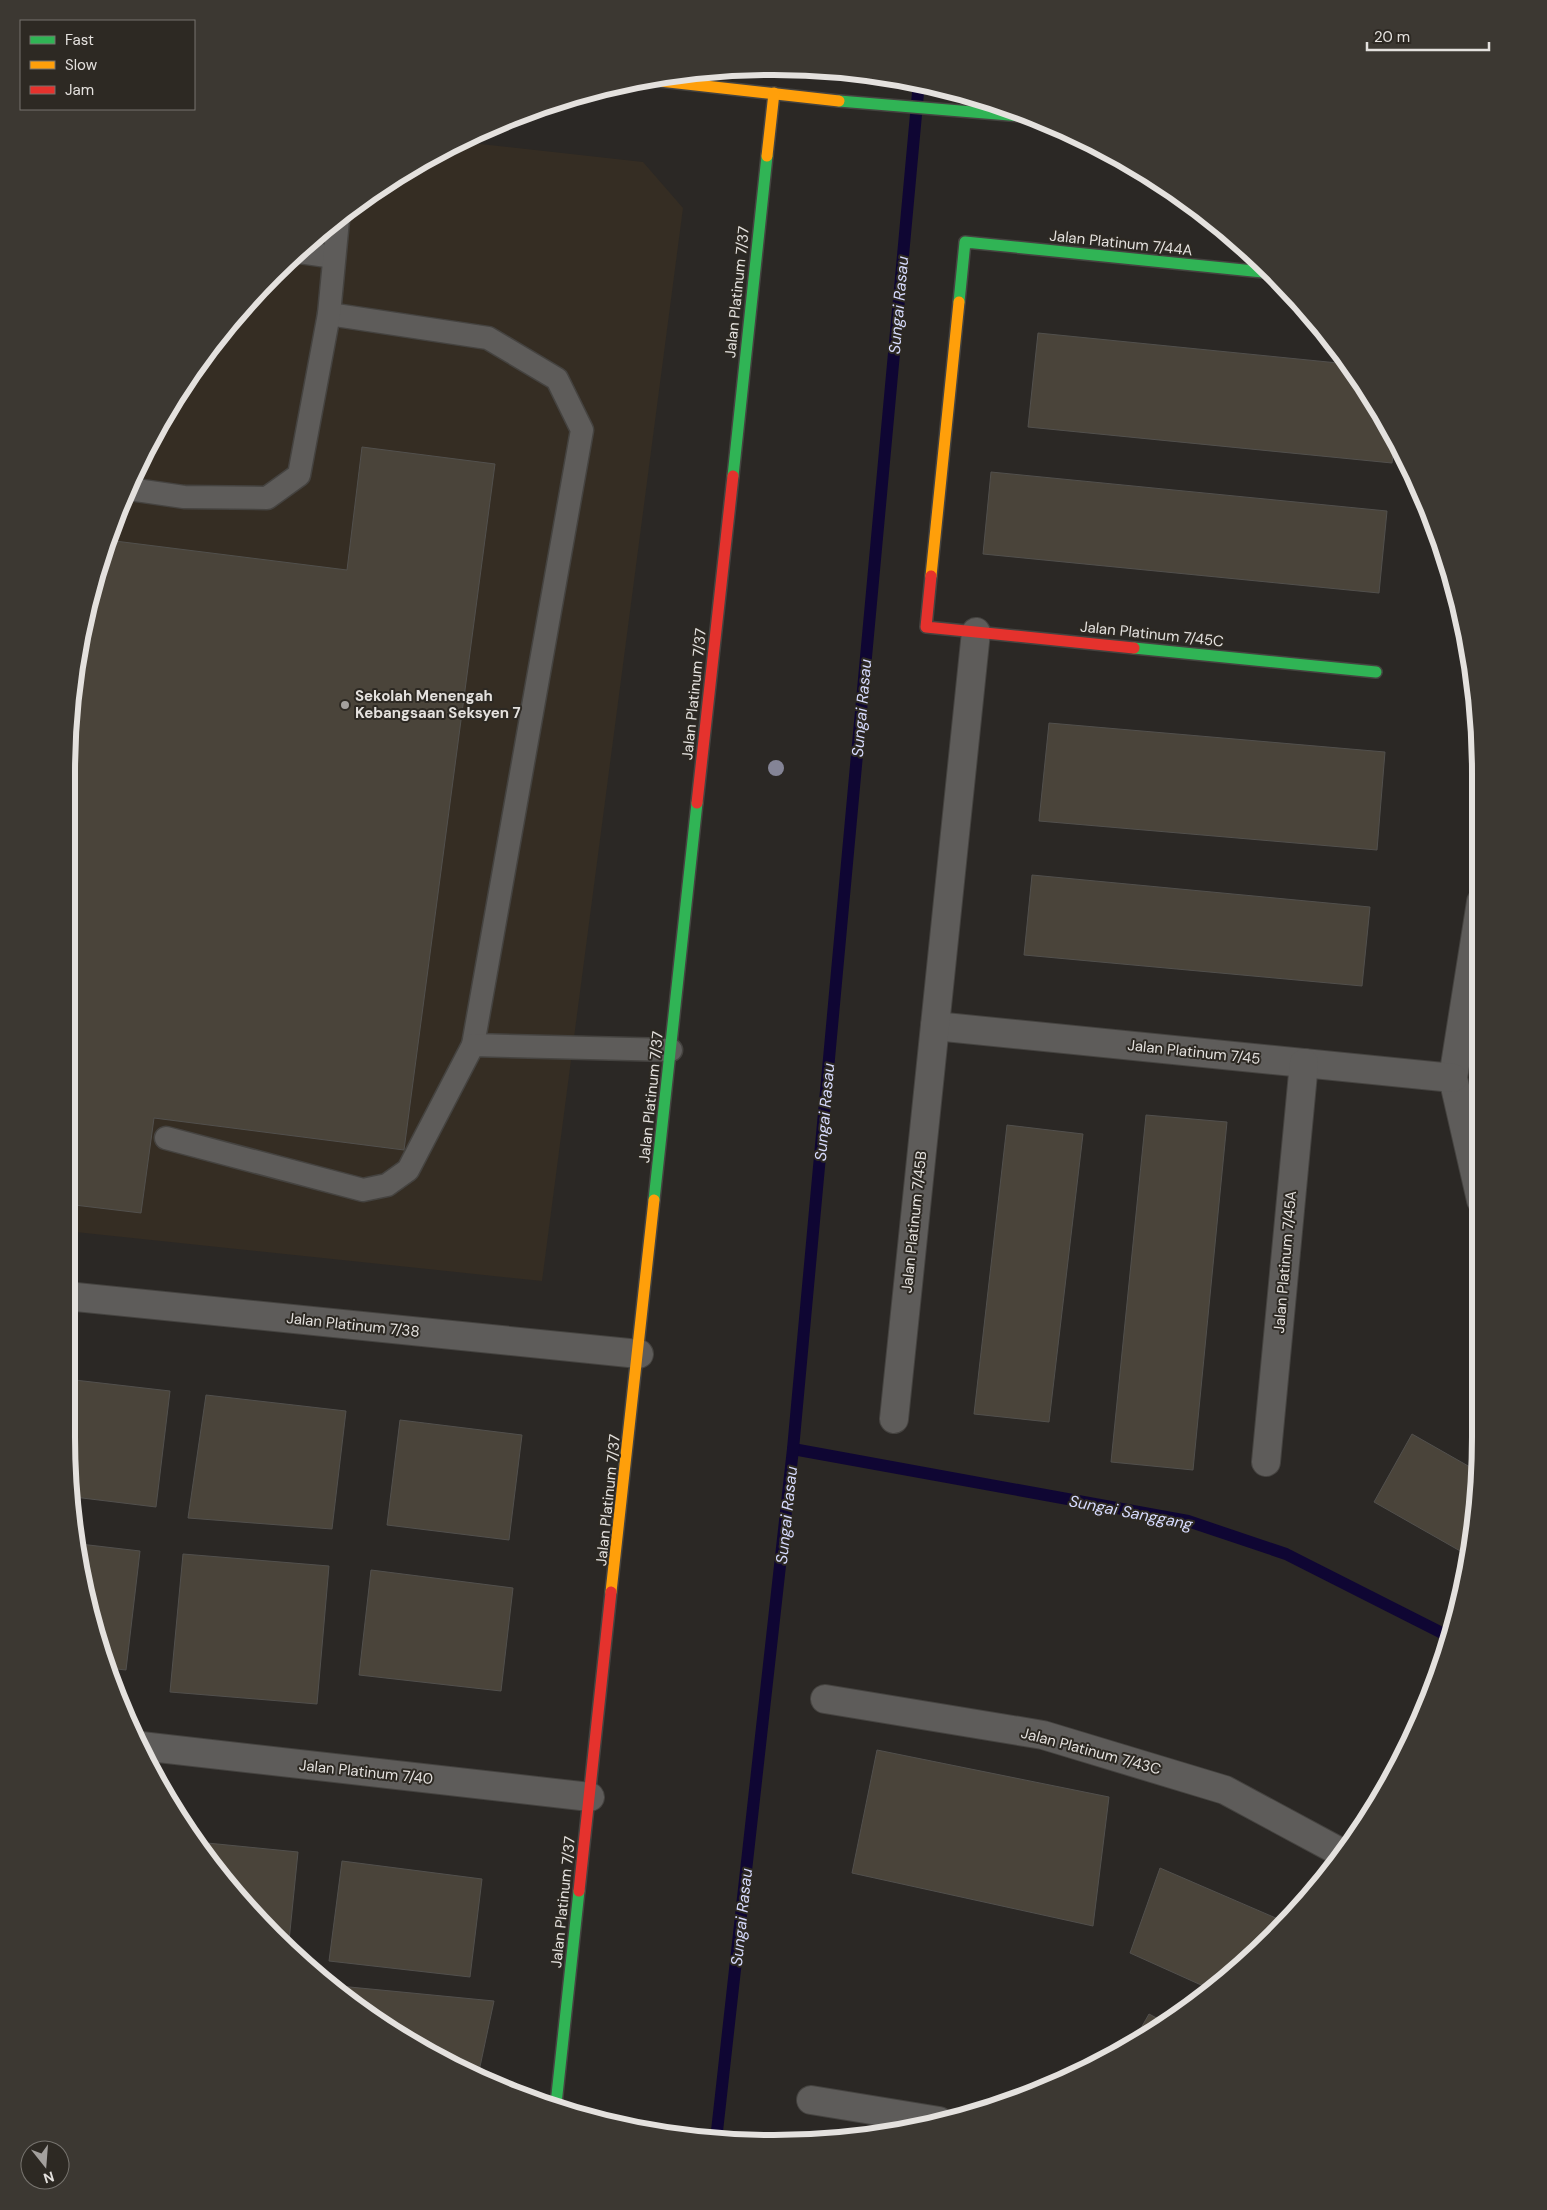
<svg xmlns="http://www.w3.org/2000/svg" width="1547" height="2210" font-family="'DM Sans',sans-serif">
<rect width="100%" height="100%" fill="#2b2825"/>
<path fill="#352d23" d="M462,142L643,162L683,208L542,1281L66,1231V773L80,636L104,546L161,420L274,273L381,185Z"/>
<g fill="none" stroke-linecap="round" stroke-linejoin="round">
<g stroke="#0f0633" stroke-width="12">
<path d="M793,1449L1188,1521L1286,1554L1448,1636"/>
<path d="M716,2140L793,1449L919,82"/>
</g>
</g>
<g fill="#4a443a" stroke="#52504d">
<path d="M1038,333L1348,364L1361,380L1395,438L1392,463L1028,427Z"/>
<path d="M362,447L495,464L404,1150L154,1118L141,1213L66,1204V773L80,636L104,546L107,540L347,570Z"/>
<path d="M991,472L1387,511L1379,593L983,554Z"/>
<path d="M1049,723L1385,752L1377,850L1039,821Z"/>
<path d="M1032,875L1370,907L1362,986L1024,955Z"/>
<path d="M1146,1115L1227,1122L1193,1470L1111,1462Z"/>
<path d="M1007,1125L1083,1134L1049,1422L974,1414Z"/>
<path d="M66,1379L170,1391L156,1507L74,1497L66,1436Z"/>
<path d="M206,1395L346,1411L332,1529L188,1518Z"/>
<path d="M400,1420L522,1435L509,1540L387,1525Z"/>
<path d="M1412,1434L1477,1471L1469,1556L1374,1502Z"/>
<path d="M80,1544L140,1551L126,1670L107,1668L90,1620Z"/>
<path d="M183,1554L329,1566L317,1704L170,1692Z"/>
<path d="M371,1570L513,1588L501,1691L359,1675Z"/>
<path d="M877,1750L1109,1797L1093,1926L852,1873Z"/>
<path d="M197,1842L298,1852L289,1941L283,1940Z"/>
<path d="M342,1861L482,1879L470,1977L329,1961Z"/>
<path d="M1160,1868L1285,1922L1273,1937L1210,1989L1130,1953Z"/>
<path d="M329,1985L494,2001L478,2076L381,2025Z"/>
<path d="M1149,2014L1168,2024L1132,2044Z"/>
</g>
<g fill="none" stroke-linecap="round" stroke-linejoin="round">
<defs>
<g id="lane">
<path d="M299,252L334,257"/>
<path d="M329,314L488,338L557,379L582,430L473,1045"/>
<path d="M129,489L184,497L267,498L299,475L329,314L338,220"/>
<path d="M166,1138L363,1190L387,1185L408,1170L473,1045L671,1050"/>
</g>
<g id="street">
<path d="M1481,902L1453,1078L1481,1200"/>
<path d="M935,1026L1453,1078"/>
<path d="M66,1296L639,1354"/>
<path d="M894,1419L976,632"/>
<path d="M1266,1462L1304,1063"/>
<path d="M825,1699L1043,1735L1225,1790L1342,1853"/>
<path d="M141,1746L590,1797"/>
<path d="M811,2100L939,2121"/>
</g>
<g id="fast">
<path d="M839,101L1034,117"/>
<path d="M959,302L965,242L1273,273"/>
<path d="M733,476L767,156"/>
<path d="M1134,648L1376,672"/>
<path d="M654,1200L697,803"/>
<path d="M556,2104L579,1891"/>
</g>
<g id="slow">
<path d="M642,79L839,101"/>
<path d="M767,156L774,93"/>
<path d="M931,576L959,302"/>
<path d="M611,1592L654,1200"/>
</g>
<g id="jam">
<path d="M931,576L926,627L1134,648"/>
<path d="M697,803L733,476"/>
<path d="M579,1891L611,1592"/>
</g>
</defs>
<use href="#lane" stroke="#454340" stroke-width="25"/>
<use href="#street" stroke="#454340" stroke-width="30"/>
<use href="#fast" stroke="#454340" stroke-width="14"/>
<use href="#slow" stroke="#454340" stroke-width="14"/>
<use href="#jam" stroke="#454340" stroke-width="14"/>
<use href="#lane" stroke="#5e5c5a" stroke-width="22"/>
<use href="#street" stroke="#5e5c5a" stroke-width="28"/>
<use href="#fast" stroke="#30b455" stroke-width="11"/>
<use href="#slow" stroke="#ff9f0a" stroke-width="11"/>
<use href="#jam" stroke="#e5322d" stroke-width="11"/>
</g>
<circle fill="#848496" cx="776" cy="768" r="8"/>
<circle fill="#a3a09d" stroke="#2d2923" stroke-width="2" cx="345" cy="705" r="5"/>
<g text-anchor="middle" stroke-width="4" stroke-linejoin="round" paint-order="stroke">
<g font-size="15" fill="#e4e1de" stroke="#2d2923">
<text transform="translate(1121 243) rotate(6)" y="5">Jalan Platinum 7/44A</text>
<text transform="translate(737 292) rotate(-84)" y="5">Jalan Platinum 7/37</text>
<text transform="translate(1152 634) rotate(6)" y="5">Jalan Platinum 7/45C</text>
<text transform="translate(694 694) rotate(-84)" y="5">Jalan Platinum 7/37</text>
<text transform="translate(1194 1052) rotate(6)" y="5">Jalan Platinum 7/45</text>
<text transform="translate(651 1097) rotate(-84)" y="5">Jalan Platinum 7/37</text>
<text transform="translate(914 1222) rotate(-84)" y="5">Jalan Platinum 7/45B</text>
<text transform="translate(1285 1262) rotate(-85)" y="5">Jalan Platinum 7/45A</text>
<text transform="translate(353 1325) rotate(6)" y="5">Jalan Platinum 7/38</text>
<text transform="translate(608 1500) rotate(-84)" y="5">Jalan Platinum 7/37</text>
<text transform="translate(1091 1751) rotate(15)" y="5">Jalan Platinum 7/43C</text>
<text transform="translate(366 1772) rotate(6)" y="5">Jalan Platinum 7/40</text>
<text transform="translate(563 1902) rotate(-84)" y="5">Jalan Platinum 7/37</text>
</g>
<g font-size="15" font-weight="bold" fill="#e4e1de" stroke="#2d2923" text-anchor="start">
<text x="355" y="701">Sekolah Menengah<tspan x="355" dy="17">Kebangsaan Seksyen 7</tspan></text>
</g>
<g font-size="16" font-style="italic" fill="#d7dbfe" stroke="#2d2923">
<text transform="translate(898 305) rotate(-85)" y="6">Sungai Rasau</text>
<text transform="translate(861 708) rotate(-85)" y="6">Sungai Rasau</text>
<text transform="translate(824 1112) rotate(-85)" y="6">Sungai Rasau</text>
<text transform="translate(1131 1512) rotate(11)" y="6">Sungai Sanggang</text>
<text transform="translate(786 1515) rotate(-84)" y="6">Sungai Rasau</text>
<text transform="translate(741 1917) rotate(-84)" y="6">Sungai Rasau</text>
</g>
</g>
<path d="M0 0H1547V2210H0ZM773 75H774A698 698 0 0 1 1472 773V1437A698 698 0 0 1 774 2135H773A698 698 0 0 1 75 1437V773A698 698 0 0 1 773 75Z" fill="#3c3832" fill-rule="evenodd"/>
<path fill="none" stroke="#e4e1de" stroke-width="6" d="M773 75H774A698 698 0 0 1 1472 773V1437A698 698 0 0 1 774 2135H773A698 698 0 0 1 75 1437V773A698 698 0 0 1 773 75Z"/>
<rect x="20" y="20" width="175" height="90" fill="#2d2923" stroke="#76736e"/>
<rect x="30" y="36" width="25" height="8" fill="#30b455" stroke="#76736e"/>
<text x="65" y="45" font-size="15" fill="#e4e1de">Fast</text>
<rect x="30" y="61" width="25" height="8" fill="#ff9f0a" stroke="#76736e"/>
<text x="65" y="70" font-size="15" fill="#e4e1de">Slow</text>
<rect x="30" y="86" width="25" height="8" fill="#e5322d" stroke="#76736e"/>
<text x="65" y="95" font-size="15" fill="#e4e1de">Jam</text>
<g transform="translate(45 2165) rotate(163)"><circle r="24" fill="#2d2923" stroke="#76736e"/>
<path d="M0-4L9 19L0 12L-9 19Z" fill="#a3a09d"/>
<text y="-8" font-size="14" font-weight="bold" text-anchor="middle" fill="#e4e1de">N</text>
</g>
<path d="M1367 42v8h122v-8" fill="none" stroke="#e4e1de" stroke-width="2.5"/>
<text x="1374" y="42" font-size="15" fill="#e4e1de" stroke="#2d2923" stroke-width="4" paint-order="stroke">20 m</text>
</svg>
